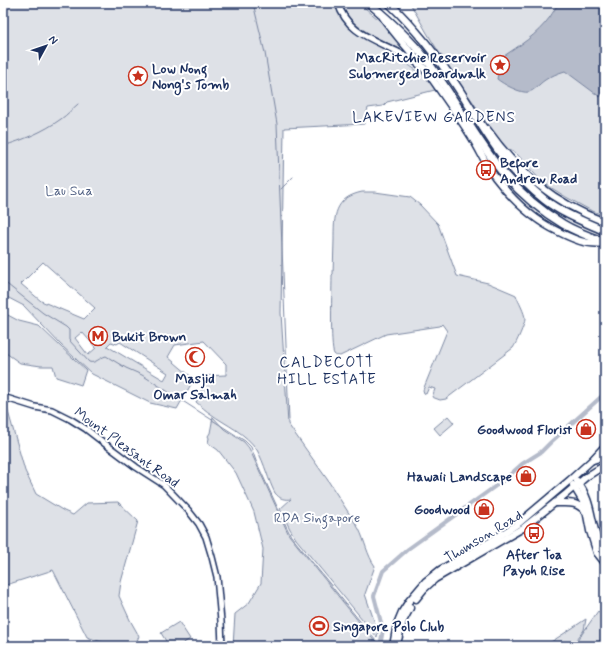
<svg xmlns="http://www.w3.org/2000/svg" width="608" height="649" font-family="Mynerve,sans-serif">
<rect width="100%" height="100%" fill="#fff"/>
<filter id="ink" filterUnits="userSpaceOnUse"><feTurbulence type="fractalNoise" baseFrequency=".025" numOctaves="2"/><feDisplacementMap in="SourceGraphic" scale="8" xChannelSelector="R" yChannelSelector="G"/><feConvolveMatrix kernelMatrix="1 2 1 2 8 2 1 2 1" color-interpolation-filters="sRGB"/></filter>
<g filter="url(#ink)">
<g fill="#dee1e7" stroke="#7c88a2" fill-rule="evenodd">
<path d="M3,3H335C343,29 364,37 385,50C396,57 406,63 416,70C419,72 422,73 424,75C429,79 432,85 435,90L387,102L383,106L368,108L364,124L284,128L281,313L288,424L327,479L359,529C365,541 367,555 375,566L365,594L378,632L377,637L296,539L290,529L280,509L291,499C284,500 280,499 275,493C268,480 265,464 257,450C246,433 226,425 211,414C206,411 201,406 196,402L203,387L204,376L226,375V364L204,341L175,345L168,357L194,379L177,409L150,403L92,374L61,345L24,306L3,295ZM43,262L95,308L84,319L41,301L21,284ZM82,332L96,348L88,355L75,338ZM111,342L117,344L120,342L168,373L164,380L107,346Z"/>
<path d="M341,3H359L378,19L413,56C388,41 352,33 341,3Z"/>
<path d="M410,3H605V216L590,210L566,197L542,182L516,153L507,149L487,124L473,102L448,67L427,33Z"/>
<path d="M362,192H375L410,197L420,205L438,224L457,276L488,283L514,294L516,295C518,301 525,313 525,319C525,324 516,344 513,348L446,399L440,400L432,397L435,389L429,387L426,394L424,393L423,390L447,331L442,324L440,326L386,334L340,356C337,356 336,356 334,354C330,348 332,287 332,275L333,274C333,263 334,251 334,240C334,216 334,198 362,192Z"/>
<path d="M3,313H4L19,321L39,326L61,347L86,370L81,385L56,377L53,366H41L20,363L3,351Z"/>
<path d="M3,401H5L25,471L36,494L64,511L73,515L87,503L118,502L138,521L121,582L119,596L130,620L139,636L135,646H113L87,637L53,570L3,586Z"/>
<path d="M448,416L454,423L440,435L434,428Z"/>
<path d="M213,417L224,429L244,442L249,448L289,535L376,643L375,646H233L235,614L249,603L261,583L263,549L254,512L236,473L218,450L208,443L209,438L208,436L210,433Z"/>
<path d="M598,611L605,617V646H575V644Z"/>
<path d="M586,619L584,630L574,643V646H545Z"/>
<path d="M179,622L190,639L179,646H169L161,633Z"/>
</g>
<path fill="#b5bbca" stroke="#77839f" d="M558,3H605V94L603,92L600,97L565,71C558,73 551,76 545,80C539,84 535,90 529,92C521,94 503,84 497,79L501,58C520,45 536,36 550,17C553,12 556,8 558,3Z"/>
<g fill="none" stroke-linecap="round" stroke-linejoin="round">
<g stroke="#77839f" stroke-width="1">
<path d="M253,3L265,53L277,124L289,420"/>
<path d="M3,146C23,140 43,132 61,119C67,115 72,109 78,104"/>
<path d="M281,189L293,177"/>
<path d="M3,281L43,313L66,327L69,330V340L89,362C95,364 99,358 106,356L126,368L142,375L245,441L251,447L256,461L287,528L291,536L380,646"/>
</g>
<path stroke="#b5bbca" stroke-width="4" d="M380,646L383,630L374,596L383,571L408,549L504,480L522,464L541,452L551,442L602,396L605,392"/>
<defs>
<g id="minor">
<path d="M338,3C347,33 373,39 398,52C406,55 413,60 419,65"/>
<path d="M3,397L35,407L52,410L70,419L86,429L108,446L136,467L164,485L188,510L199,524L206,537L212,557L217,577L221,621L222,646"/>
</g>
<g id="major">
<path d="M382,16C398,40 419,59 435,83C448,102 462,121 474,141C481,153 487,166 495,177C513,201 532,219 559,232C567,236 575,240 584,242C591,244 598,243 605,244"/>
<path d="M487,129C519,174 554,203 605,222"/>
<path d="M593,460L605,456"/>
<path d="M577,481C593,502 590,521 599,543C601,547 603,551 605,555"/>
<path d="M573,485L585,505L590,531L597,553L605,563"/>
<path d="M555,503C570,503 576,501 586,512"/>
<path d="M416,599L424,589L435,579L523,528L566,494L586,477L605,465"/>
<path d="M398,640L403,621L410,608"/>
<path d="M393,646L397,624L402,612L409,601L426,581L440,570L491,541L519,523L570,480L592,460L605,446"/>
</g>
<g id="highway">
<path d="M369,3C389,20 409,38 425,58C453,95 474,137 503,173C520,193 541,211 563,224C576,232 591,237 605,242"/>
<path d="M389,3C415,28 438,57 458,88C485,130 505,169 545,200C563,214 585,222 605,231"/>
</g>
</defs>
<use href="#minor" stroke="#1b2f5e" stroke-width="8"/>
<use href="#major" stroke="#1b2f5e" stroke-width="9"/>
<use href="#highway" stroke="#1b2f5e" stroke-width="10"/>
<use href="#minor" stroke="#fff" stroke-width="5"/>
<use href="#major" stroke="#fff" stroke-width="6"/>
<use href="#highway" stroke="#fff" stroke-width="7"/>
</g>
</g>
<defs>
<symbol id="sight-ring" viewBox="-11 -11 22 22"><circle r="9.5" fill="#fff" stroke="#c8321e" stroke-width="1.5"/><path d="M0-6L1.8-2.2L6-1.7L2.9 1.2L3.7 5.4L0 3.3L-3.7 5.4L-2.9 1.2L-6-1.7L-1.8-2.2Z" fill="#c8321e"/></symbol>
<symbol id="bus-ring" viewBox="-11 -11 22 22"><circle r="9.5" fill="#fff" stroke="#c8321e" stroke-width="1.5"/><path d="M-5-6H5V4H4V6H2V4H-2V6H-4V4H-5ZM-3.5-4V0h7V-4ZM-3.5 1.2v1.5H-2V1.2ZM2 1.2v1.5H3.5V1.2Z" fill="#c8321e"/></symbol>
<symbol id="metro-ring" viewBox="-11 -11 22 22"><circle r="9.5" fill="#fff" stroke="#c8321e" stroke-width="1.5"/><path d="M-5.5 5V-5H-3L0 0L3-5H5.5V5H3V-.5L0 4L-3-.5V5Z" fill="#c8321e"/></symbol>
<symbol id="mosque-ring" viewBox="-11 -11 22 22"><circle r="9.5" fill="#fff" stroke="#c8321e" stroke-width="1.5"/><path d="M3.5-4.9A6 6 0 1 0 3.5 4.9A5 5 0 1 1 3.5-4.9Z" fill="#c8321e"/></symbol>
<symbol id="shop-ring" viewBox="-11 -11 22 22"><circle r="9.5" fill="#fff" stroke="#c8321e" stroke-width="1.5"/><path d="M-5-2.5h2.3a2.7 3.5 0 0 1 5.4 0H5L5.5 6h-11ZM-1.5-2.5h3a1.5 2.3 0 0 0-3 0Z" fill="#c8321e"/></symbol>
<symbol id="stadium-ring" viewBox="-11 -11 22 22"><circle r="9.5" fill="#fff" stroke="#c8321e" stroke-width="1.5"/><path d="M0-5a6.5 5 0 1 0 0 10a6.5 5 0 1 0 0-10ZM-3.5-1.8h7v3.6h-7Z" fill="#c8321e"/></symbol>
</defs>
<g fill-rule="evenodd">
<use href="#sight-ring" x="489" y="54" width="22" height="22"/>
<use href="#sight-ring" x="127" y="65" width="22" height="22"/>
<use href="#bus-ring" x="475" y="159" width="22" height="22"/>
<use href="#metro-ring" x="87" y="325" width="22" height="22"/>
<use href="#mosque-ring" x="184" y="346" width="22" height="22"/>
<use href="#shop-ring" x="575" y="418" width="22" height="22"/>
<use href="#shop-ring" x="515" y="465" width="22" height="22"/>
<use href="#shop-ring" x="473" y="498" width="22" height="22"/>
<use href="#bus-ring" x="523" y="522" width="22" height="22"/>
<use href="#stadium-ring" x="308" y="615" width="22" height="22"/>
</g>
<g text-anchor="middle" stroke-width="4" stroke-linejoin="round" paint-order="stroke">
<g font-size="14" font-weight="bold" fill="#1b2f5e" stroke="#fff" text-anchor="end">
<text x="486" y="62">MacRitchie Reservoir<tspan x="486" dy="16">Submerged Boardwalk</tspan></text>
<text x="152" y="73" text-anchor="start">Low Nong<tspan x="152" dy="16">Nong's Tomb</tspan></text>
<text x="500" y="167" text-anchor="start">Before<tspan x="500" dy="16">Andrew Road</tspan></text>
<text x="112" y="341" text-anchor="start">Bukit Brown</text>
<text x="195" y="383" text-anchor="middle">Masjid<tspan x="195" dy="16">Omar Salmah</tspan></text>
<text x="572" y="434">Goodwood Florist</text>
<text x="512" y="481">Hawaii Landscape</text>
<text x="470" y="514">Goodwood</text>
<text x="534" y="559" text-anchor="middle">After Toa<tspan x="534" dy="16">Payoh Rise</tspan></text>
<text x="333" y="631" text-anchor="start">Singapore Polo Club</text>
</g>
<g font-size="14" fill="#4c5c80" stroke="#fff">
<text x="69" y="195">Lau Sua</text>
<text x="317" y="522">RDA Singapore</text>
</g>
<g font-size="14" fill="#1b2f5e" stroke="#fff">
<text transform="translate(127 447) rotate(36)" y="5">Mount Pleasant Road</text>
<text transform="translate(483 536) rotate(-31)" y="5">Thomson Road</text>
</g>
<g font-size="15" letter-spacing="1" fill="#1b2f5e" stroke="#fff">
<text x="434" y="122">LAKEVIEW GARDENS</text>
<text x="327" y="367">CALDECOTT<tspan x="327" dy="17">HILL ESTATE</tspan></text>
</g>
</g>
<rect width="608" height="649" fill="none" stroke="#fff" stroke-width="16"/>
<rect x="8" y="8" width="592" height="633" fill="none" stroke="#1b2f5e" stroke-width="1.5" filter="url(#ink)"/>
<g transform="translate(46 46) rotate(50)" stroke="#ffffff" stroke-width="3" paint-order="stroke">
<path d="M0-3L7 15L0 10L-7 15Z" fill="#1b2f5e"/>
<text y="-6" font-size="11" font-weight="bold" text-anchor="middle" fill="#1b2f5e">N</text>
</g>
</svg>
